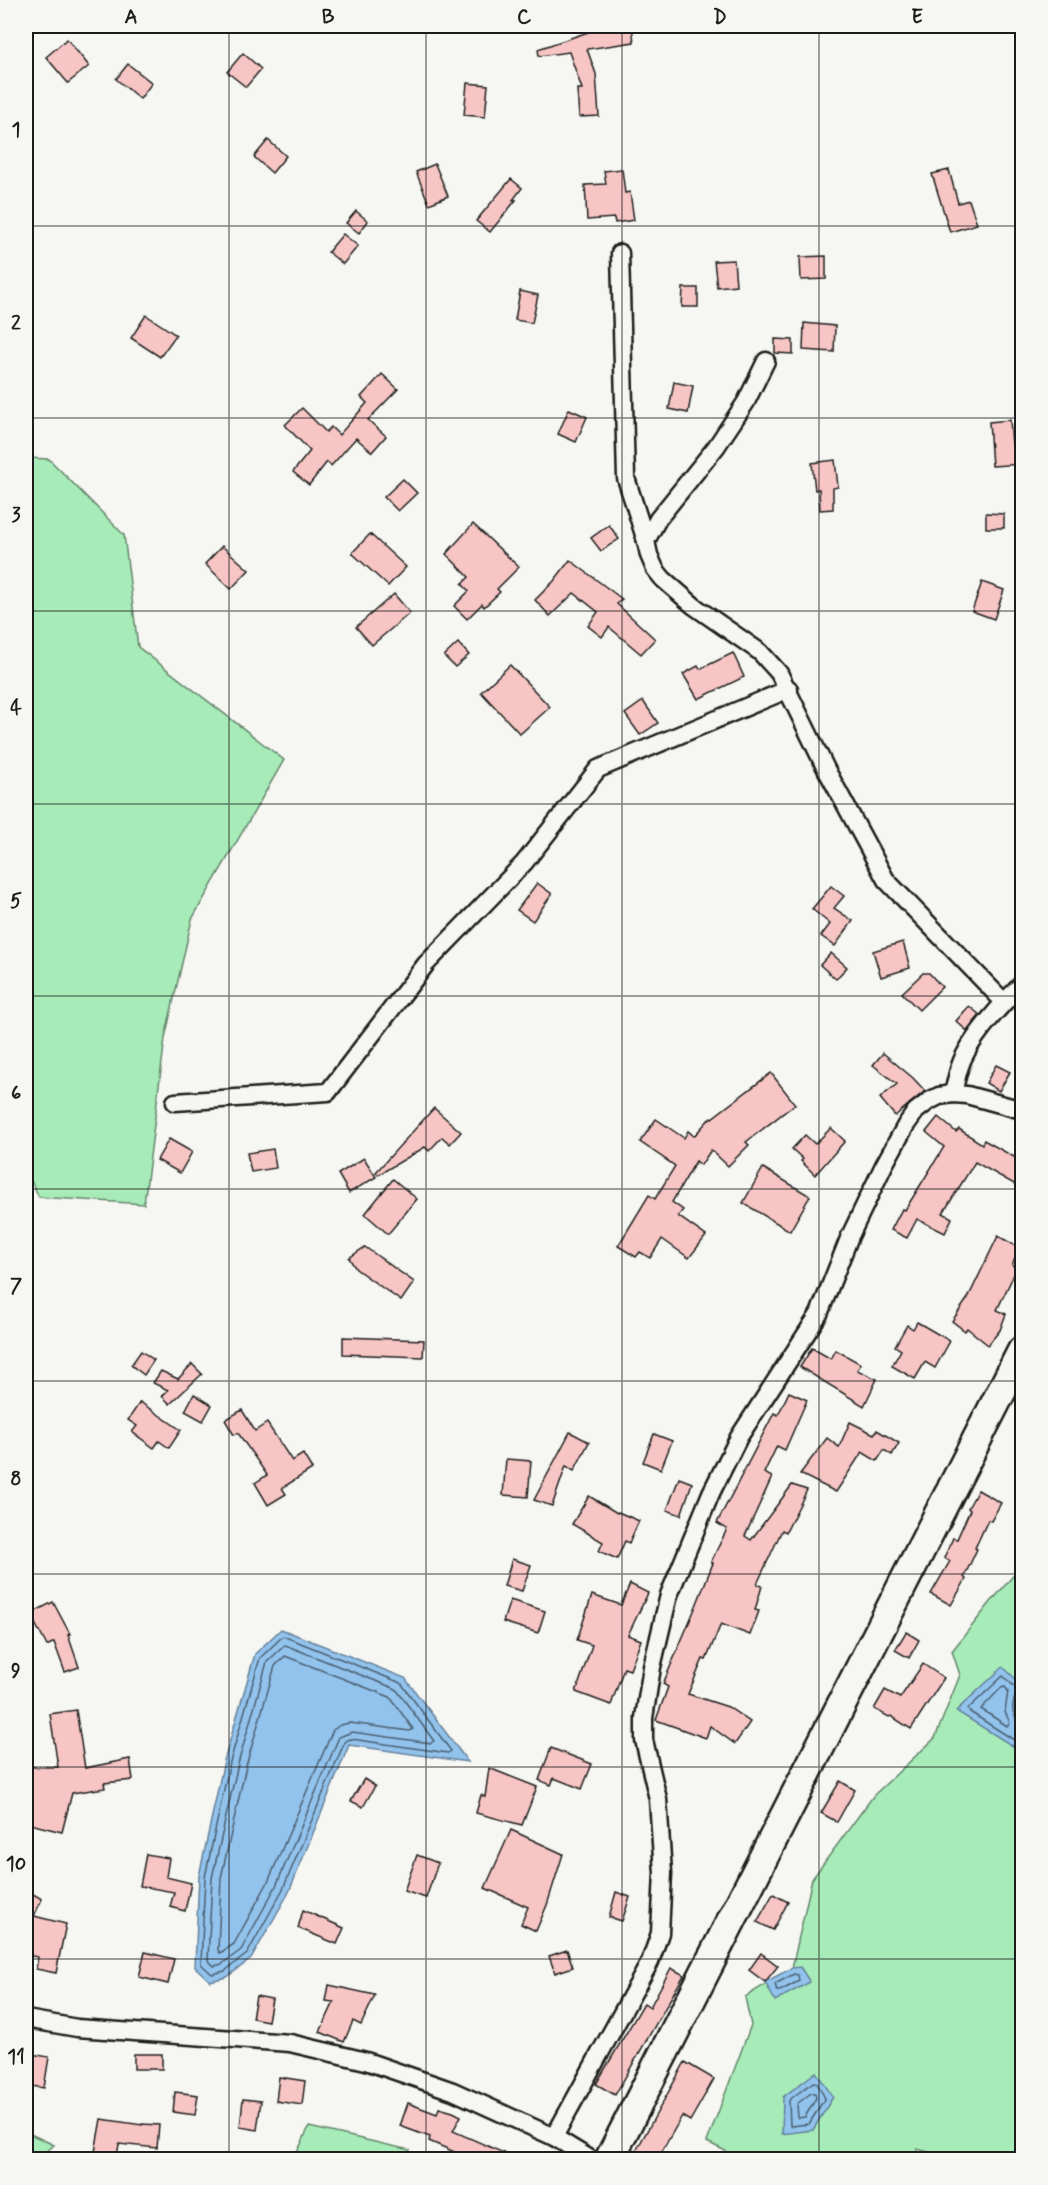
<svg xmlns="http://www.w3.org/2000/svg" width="1048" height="2185" font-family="Mynerve,sans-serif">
<rect width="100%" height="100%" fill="#f6f6f2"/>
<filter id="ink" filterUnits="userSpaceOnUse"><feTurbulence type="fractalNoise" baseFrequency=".0167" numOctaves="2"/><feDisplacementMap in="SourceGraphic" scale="12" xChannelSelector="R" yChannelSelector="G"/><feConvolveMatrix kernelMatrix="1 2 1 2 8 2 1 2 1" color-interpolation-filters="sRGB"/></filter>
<g filter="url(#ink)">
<g fill="#a7ecb8" stroke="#62846a" stroke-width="1.5">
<path d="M26,458L49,459L124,535L138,647L284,760L192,919L165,1038L144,1204L39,1197L26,1171Z"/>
<path d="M1022,1565V2159H956L917,2149L915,2159H742L707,2142L751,2025L745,1997L792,1968L812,1879L874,1795L935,1738L960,1675L952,1651L991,1602Z"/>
<path d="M309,2127L410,2150L408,2159H294Z"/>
<path d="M26,2132L54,2145L38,2159H26Z"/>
</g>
<g fill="#92c3ed" stroke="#638099" stroke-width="1.5">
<path d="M281,1629L405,1678L468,1762L349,1745L289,1892L251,1959L227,1977L210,1981L195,1967L199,1876L224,1761L255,1654Z"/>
<path d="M1003,1667L1021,1684L1019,1711L1022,1716V1743L1016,1748L956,1711Z"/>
<path d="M800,1967L810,1982L775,2001L765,1982L792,1968Z"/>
<path d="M816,2072L833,2097L813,2130L782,2134L783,2097Z"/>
</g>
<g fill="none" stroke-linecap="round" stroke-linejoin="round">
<g stroke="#4b5f70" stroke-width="1.5">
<path d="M283,1636L401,1683L451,1751L448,1753L351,1739L345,1741L283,1889L247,1954L225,1971L212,1974L201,1964L205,1877L230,1762L260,1658Z"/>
<path d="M285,1645L396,1689L434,1741L431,1743L352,1732L339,1737L276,1886L241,1950L222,1964L214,1966L208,1960L212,1878L238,1764L267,1662Z"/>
<path d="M285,1656L390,1697L413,1729L410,1731L350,1723L340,1725L333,1730L268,1882L234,1944L220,1953L218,1950L221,1878L246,1766L275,1666Z"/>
<path d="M1005,1687L1008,1691L1005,1712L1010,1723L1007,1726L981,1709L1001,1688Z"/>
<path d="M1022,1719L1016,1718C1009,1708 1015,1698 1018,1690L1003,1676L968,1709L970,1712L1014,1740L1022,1739"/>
<path d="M794,1974L798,1975L799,1981L780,1991H777L775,1984Z"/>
<path d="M813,2082L817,2083L825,2098L809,2124L790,2126L789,2100Z"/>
<path d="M811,2093H815L816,2098L805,2117L798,2118L797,2104Z"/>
</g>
</g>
<g fill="#f7c6c4" stroke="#1c1c1c" stroke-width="1.5">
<path d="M599,26H632L634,42L587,49L596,74L599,116L579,117L577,89H582L569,52L539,56L538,49L600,28Z"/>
<path d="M67,39L89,66L68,83L46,57Z"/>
<path d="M243,53L261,69L246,87L227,72Z"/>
<path d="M128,64L152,83L140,99L116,79Z"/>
<path d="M467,83L488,85L485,117L464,115Z"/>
<path d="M268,140L286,156L272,173L254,157Z"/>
<path d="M435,164L448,196L429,204L416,172Z"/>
<path d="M622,169L625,193L630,192L634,220L615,223L614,218L587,220L585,185L606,184L604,171Z"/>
<path d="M949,170L958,203L969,200L977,224L950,232L932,174Z"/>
<path d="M511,179L522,188L513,200H516L490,232L476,221Z"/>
<path d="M356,211L368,221L359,233L346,223Z"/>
<path d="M343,234L358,246L343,264L328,252Z"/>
<path d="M826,256V279L801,280L800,257Z"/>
<path d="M734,260L736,285L717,287L714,261Z"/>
<path d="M683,288H698V307H682Z"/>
<path d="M520,291L538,295L532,323L515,320Z"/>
<path d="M146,315L176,335L160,357L131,338Z"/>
<path d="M804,323L835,326L834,352L803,350Z"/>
<path d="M775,339L793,340V354L775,353Z"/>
<path d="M382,374L398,389L368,420L386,436L372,452L356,438L331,466L327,462L309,485L293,472L310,451L285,425L302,408L326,432L331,427L339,435L367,403L361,397Z"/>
<path d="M674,382L693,386L688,413L669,409Z"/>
<path d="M569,409L587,417L576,442L558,434Z"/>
<path d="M1010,420L1012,444L1023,443V464L992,466L989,422Z"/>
<path d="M835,460L838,487L833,488V509L820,510L819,489L815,490L812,463Z"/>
<path d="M403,479L417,493L398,511L384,497Z"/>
<path d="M986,513L1004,514V528H986Z"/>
<path d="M473,524L519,567L497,589L500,592L484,607L482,604L467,619L454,606L469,591L462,584L469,577L446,554Z"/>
<path d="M609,525L619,539L601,551L591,538Z"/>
<path d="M370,534L406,567L388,586L352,553Z"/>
<path d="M222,546L249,570L231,589L205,564Z"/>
<path d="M570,560L622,599L617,604L655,639L641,654L609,627L602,637L588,626L598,612L574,593L550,616L535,600L554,581Z"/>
<path d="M982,582L1004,590L994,619L972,611Z"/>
<path d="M394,594L410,613L372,645L356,627Z"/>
<path d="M458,643L469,655L455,667L444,656Z"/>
<path d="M733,653L744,677L698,699L683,674L698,666L700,669Z"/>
<path d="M510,665L550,707L520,734L481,692Z"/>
<path d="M643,701L658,723L640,735L625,714Z"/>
<path d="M537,883L552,894L533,921L517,910Z"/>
<path d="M831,886L844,896L834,908L853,921L835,946L821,936L830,924L812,909Z"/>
<path d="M903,942L910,968L881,977L873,951Z"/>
<path d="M831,953L847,967L836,979L820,965Z"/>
<path d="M923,973H929L942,987L919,1010L902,993Z"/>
<path d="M969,1006L980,1015L967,1031L956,1021Z"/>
<path d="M883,1053L913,1078L925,1091L895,1116L880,1098L897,1084L873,1065Z"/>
<path d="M996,1065L1010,1072L999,1091L986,1083Z"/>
<path d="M771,1073L795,1104L746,1142L749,1145L728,1166L711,1150L701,1165L696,1161L672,1202L683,1210L678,1216L706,1236L689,1258L662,1239L650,1258L640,1252L636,1257L618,1246L649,1195L655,1199L675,1166L640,1142L656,1119L684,1138L688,1131L694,1136L711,1117L712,1118Z"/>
<path d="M434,1108L461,1132L450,1144L442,1137L429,1151L425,1147L378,1175L376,1172Z"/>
<path d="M938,1117L956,1132L959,1129L982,1144L984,1140L1023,1162V1189L975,1162L943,1213L952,1218L945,1233L917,1219L907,1238L891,1230L902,1209L905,1210L944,1147L926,1132Z"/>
<path d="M831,1128L845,1141L815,1175L801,1161L803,1159L792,1149L805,1135L815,1144Z"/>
<path d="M169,1139L192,1152L180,1173L157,1160Z"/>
<path d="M273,1149L276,1168L251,1172L247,1153Z"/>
<path d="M364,1158L376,1177L349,1193L338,1174Z"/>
<path d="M763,1168L810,1196L790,1231L743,1203Z"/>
<path d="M393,1179L417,1199L388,1234L365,1214Z"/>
<path d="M998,1236L1020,1248L1012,1265L1017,1268L997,1310L1006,1314L1000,1330L988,1345L967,1328L965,1331L952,1321L968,1298Z"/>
<path d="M365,1247L414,1282L401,1301L356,1269L349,1258Z"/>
<path d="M917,1322L950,1341L935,1368L925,1362L915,1379L892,1366L901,1350L895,1346L907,1325L913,1329Z"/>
<path d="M343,1337L424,1340L423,1357L343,1354Z"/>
<path d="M812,1348L831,1359L836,1350L861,1364L857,1370L877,1379L864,1406L800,1367Z"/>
<path d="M141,1351L154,1360L144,1375L131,1365Z"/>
<path d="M192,1364L202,1374L170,1404L162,1396L168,1390L153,1383L161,1371L178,1379Z"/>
<path d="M789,1392L807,1400L785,1450L777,1446L764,1473L772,1477L745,1536L751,1540L792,1485L807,1490L786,1532L782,1530L757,1584L762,1586L755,1610L759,1611L750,1635L721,1624L706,1660L703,1659L688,1694L728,1707L750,1722L735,1744L710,1726L706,1738L656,1720L668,1687L663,1684L696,1606L713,1563L711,1562L727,1529L717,1523L774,1413L778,1415Z"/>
<path d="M194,1394L212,1405L203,1421L185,1411Z"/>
<path d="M140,1402L181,1430L169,1448L159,1441L154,1448L132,1432L137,1426L128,1420Z"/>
<path d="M242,1410L255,1431L267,1423L292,1461L303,1454L312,1469L282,1488L286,1494L268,1505L255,1483L267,1475L238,1433L234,1435L225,1420Z"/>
<path d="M850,1422L874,1434L877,1430L899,1443L892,1455L884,1450L877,1461L862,1452L836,1492L800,1474L827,1438L839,1447Z"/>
<path d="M570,1432L589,1442L574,1471L566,1466L552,1506L534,1500Z"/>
<path d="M654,1434L672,1441L661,1469L643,1462Z"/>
<path d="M506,1459L531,1461L528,1497L503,1495Z"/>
<path d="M679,1478L692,1483L681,1515L667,1510Z"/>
<path d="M978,1490L1001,1503L991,1521L988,1520L975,1548L977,1549L964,1577L966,1579L951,1605L931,1594L950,1561L944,1558L953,1538L957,1539L970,1510L968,1508Z"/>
<path d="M589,1496L617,1513L618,1512L639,1521L629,1543L625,1541L617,1559L599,1551L603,1542L572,1524Z"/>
<path d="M512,1559L531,1565L522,1591L504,1586Z"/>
<path d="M630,1584L648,1593L628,1635L641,1640L630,1670L624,1668L611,1705L576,1692L592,1645L577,1640L592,1595L621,1605Z"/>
<path d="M510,1600L545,1611L538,1633L503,1622Z"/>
<path d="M53,1602L70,1634L68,1635L79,1667L65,1672L54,1642L47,1646L30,1614Z"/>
<path d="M906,1632L919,1640L909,1658L895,1650Z"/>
<path d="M923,1664L944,1678L911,1729L891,1716L889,1717L874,1709L885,1690L900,1698Z"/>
<path d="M76,1710L85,1768L130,1759L133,1780L104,1783L105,1788L72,1793L62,1832L26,1823V1767H58L50,1714Z"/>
<path d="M551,1748L592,1764L582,1789L554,1778L551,1785L539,1780Z"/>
<path d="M489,1768L537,1787L522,1825L476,1813L481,1795L485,1797Z"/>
<path d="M364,1779L375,1786L363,1807L351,1801Z"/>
<path d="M840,1781L855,1790L837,1822L821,1813Z"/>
<path d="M511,1830L563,1854L547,1905L536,1931L521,1924L528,1907L485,1888Z"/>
<path d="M146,1854L169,1858L166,1877L191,1883L185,1911L170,1907L174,1892L140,1886Z"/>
<path d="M417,1855L438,1863L426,1898L404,1891Z"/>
<path d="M26,1890L42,1899L34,1916L66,1924L56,1973L36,1969L38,1957L26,1955Z"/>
<path d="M616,1892L630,1897L622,1921L609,1917Z"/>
<path d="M773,1894L788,1902L773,1930L757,1922Z"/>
<path d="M303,1910L344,1928L337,1944L298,1928Z"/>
<path d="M567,1950L573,1967L555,1973L549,1956Z"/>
<path d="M145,1952L174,1959L168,1984L139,1977Z"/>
<path d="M761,1953L778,1966L765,1982L749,1970Z"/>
<path d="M671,1968L684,1975L615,2095L596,2084L644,2003L650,2007Z"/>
<path d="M329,1985L375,1995L361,2025L353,2021L344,2042L320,2032L334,2002L326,2001Z"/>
<path d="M256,1996L272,1999L268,2021L252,2018Z"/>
<path d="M26,2053L49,2057L44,2088L26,2085Z"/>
<rect x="134" y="2054" width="28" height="15"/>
<path d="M685,2062L714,2079L690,2121L682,2116L657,2160H631Z"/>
<path d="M279,2077L305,2081L302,2105L276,2101Z"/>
<path d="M175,2092L198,2095L195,2115L173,2112Z"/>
<path d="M243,2099L261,2101L257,2130L240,2127Z"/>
<path d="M408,2103L437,2114L439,2108L453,2112L461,2116L453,2131L520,2160H473L429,2141L430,2137L400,2126Z"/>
<path d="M101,2119L142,2125V2124L159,2125L157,2148L119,2144L117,2156L95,2152Z"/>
</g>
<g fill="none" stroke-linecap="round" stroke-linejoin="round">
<defs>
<g id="minor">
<path d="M620,253L626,478L646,541"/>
<path d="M766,361L746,402L716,447L658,519L646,541L649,555L655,569L663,579L694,606L760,652L779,673L826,769L886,880L1004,1002"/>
<path d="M953,1094C955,1085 957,1075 960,1066C969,1039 1002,1004 1022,984"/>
<path d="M175,1102L328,1092L426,964L524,863L598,769L789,689"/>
<path d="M26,2019L77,2028L290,2043L366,2061L453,2091L554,2137L592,2160"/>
<path d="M554,2137L650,1962L660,1933L663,1873L658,1799L644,1740V1718L652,1667L669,1595L711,1493L739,1437L819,1314L850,1236L884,1165L906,1125L916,1111L929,1101L939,1096L953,1094L967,1095L1022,1110"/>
</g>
<path id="trunk" d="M609,2160L1022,1351"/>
</defs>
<use href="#minor" stroke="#1c1c1c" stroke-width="21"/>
<use href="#trunk" stroke="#1c1c1c" stroke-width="33"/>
<use href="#minor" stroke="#f6f6f2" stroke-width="16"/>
<use href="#trunk" stroke="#f6f6f2" stroke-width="28"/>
</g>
</g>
<path fill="none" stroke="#1c1c1c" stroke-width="1.5" stroke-opacity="0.55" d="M229,26V2160M426,26V2160M622,26V2160M819,26V2160M26,226H1022M26,418H1022M26,611H1022M26,804H1022M26,996H1022M26,1189H1022M26,1381H1022M26,1574H1022M26,1767H1022M26,1959H1022"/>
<rect width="1048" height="2185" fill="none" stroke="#f6f6f2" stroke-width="66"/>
<rect x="33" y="33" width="982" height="2119" fill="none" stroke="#1c1c1c" stroke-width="2"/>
<g font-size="20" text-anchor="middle" font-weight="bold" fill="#1c1c1c">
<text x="131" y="23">A</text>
<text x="328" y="23">B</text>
<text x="524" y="23">C</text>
<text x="720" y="23">D</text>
<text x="917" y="23">E</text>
<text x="16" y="136">1</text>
<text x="16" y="329">2</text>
<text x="16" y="521">3</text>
<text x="16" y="714">4</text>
<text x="16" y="907">5</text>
<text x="16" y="1099">6</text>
<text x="16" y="1292">7</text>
<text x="16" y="1485">8</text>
<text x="16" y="1677">9</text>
<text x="16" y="1870">10</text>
<text x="16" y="2063">11</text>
</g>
</svg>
